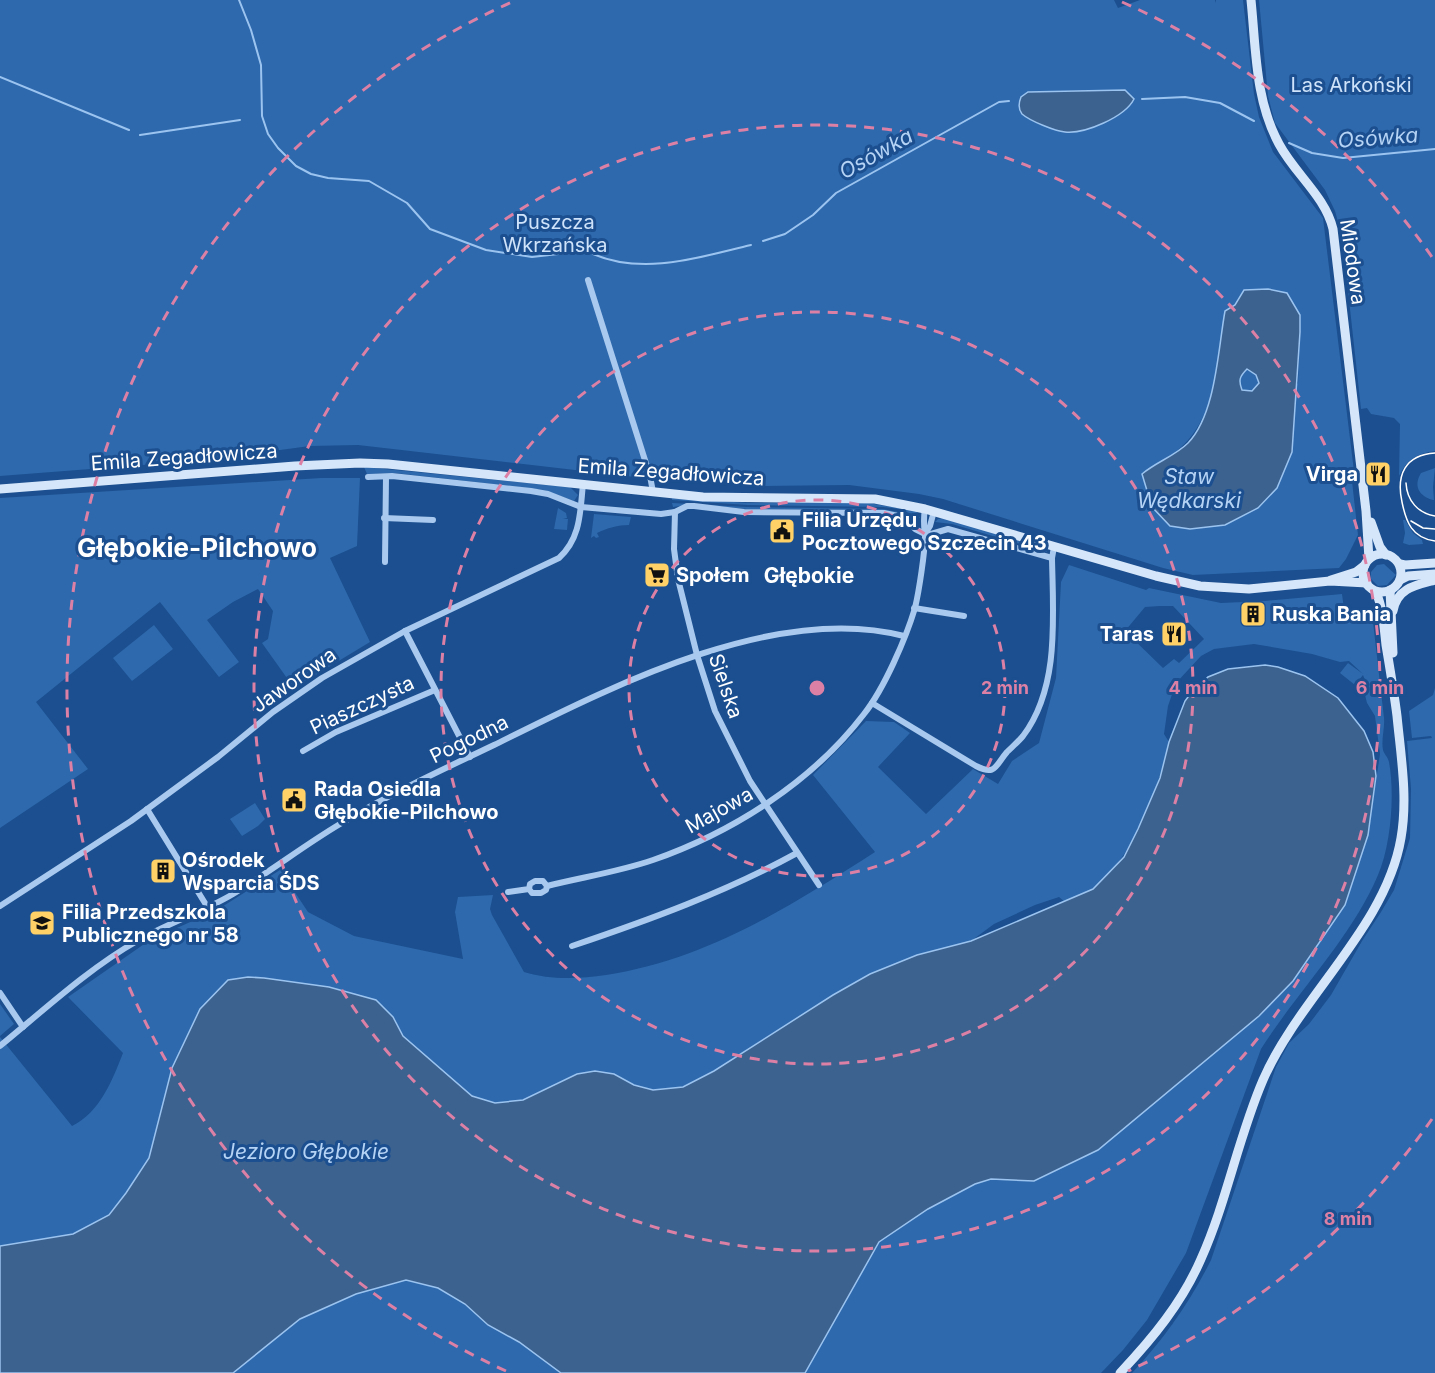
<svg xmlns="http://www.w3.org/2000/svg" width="1435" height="1373" font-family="Inter,sans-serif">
<rect width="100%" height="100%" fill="#1b4f8f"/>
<g fill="#2e69ad" fill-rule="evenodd">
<path d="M0,0H1114L1118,8L1140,0H1215L1216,3V0H1243L1254,94L1259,117L1273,152L1323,218L1354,471L1351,472L1358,535L1346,559L1339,568L1193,575L1163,568L943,499L919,494L849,485L753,486L706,479L661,480L358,445L310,446L207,460L0,476ZM1125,90L1117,116C1091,128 1077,136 1048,127L1053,91ZM1235,305L1300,315L1298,383L1190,529L1174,453C1218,421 1217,360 1225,311Z"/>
<path d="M1259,0H1435V451C1418,453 1406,460 1399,476L1400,424L1394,418L1371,414L1367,408L1361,409L1342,236L1335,211L1325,190L1275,123L1268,96Z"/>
<path d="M1247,369L1256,375L1259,384L1252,391L1242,390C1238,380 1240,376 1247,369Z"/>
<path d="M364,467L570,487L578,495L574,501L544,490L395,473L367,474Z"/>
<path d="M1435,468L1433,487L1434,500H1433C1419,496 1413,486 1421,473Z"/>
<path d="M321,478H360L357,546L330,558L370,642L294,688L262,643L268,639L273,611L258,589L233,602L207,620L239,662L219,677L160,602L36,702L88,769L0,828V498Z"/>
<path d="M672,498L750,503L862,502L916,511L920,518L900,509L883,507L748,505L672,500Z"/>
<path d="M672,503L747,507L882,509L904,513L919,521L915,524L903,513L882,510L747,509L694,504L673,507Z"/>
<path d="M558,508L566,513L567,518L563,519H568L567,530L554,529Z"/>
<path d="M594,514L631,517L629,525C618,525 607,528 597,533L599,537L596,538L594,536L591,538Z"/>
<path d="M943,518L1045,548L1047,552L952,524L935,522L938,519Z"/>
<path d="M1403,520H1405L1413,533L1422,540L1423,544L1409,545L1403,543L1405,533Z"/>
<path d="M1384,564L1396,575L1387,585L1378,586L1371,579V572L1377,565Z"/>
<path d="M1069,565L1146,590L1149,588L1221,603L1265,601L1342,594L1345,616L1372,613C1376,648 1380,683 1384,718C1385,728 1381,740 1383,750C1384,754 1388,757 1389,762C1395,794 1391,845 1378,875C1352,937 1297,992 1261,1049L1186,1253L1147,1320L1123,1350L1101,1373H805L879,1242L928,1209L975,1184L991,1179L1034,1181L1098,1150L1259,1016L1293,981L1345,905L1368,835L1380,754L1375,716L1367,703L1364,691L1366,683L1363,675L1355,685L1340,673L1348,663L1363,674L1349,661L1340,662L1312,654L1254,644L1214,649L1201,656L1176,683L1168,706L1164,734L1169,742C1156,794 1137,852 1094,888C1086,894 1074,898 1065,902L1059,897L1035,905L994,924L971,941L917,955L870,974L833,995L714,1071L683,1087L653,1090L634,1085L614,1074H577L523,1100L495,1103L472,1096L403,1036L393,1017L295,983L248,977L210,1000L200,1009L172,1068L149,1158L126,1193L109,1215L73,1234L0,1246V1037L72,1126C100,1112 112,1081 123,1053L68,997L150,940L217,910L280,870L308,912L354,936L463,959L455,912L458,897L493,895L490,909L492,915L524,972C550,980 578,979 606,975C706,960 791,906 875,852L813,775L866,721L894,722L910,733L878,767L926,814L973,769L998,784L1012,761L1039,743L1056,678L1061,582ZM1160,606H1173L1204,639L1179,663L1174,659L1163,668L1125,631L1145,607Z"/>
<path d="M154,625L173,649L132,681L113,658Z"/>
<path d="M1435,688V1373H1132C1164,1339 1190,1302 1211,1260L1276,1067L1289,1043L1309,1024L1331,995L1362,941L1381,912L1394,890L1410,838L1411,789L1407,741L1432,738L1431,736L1412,738L1409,711L1433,695Z"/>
<path d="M255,803L265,819L258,826L242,836L230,819Z"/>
<path d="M0,1004L14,1024L0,1036Z"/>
<path d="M406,1280L438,1288L465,1304L488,1325L519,1342L561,1373H233L300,1319L356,1294Z"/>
</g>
<g fill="#3c6290" stroke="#9cc4f0" stroke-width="1.5" fill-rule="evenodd">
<path d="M1125,90L1134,99C1125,117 1085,134 1065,132C1055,131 1030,121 1022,114C1018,109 1019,102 1021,97L1028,92Z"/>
<path d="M1268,289L1287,293L1300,315V332L1292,452L1277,488L1258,508L1225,525L1190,529L1170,526L1152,507L1142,474C1156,462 1175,456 1188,443C1216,414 1218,349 1225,311L1235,305L1244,290ZM1247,369L1256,375L1259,383L1252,391L1242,390C1238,380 1240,376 1247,369Z"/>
<path d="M1265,665L1278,667L1305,676L1338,698L1364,731L1373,752L1376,776L1368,835L1345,905L1293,981L1259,1016L1098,1150L1034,1181L991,1179L975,1184L928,1209L879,1242L805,1373H561L519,1342L488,1325L465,1304L438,1288L406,1280L356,1294L300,1319L233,1373H0V1246L73,1234L109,1215L126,1193L149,1158L172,1068L200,1009L228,980L248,977L264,978L329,987L376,1000L393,1017L403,1036L472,1096L495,1103L523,1100L577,1074L595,1071L614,1074L634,1085L653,1090L683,1087L714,1071L833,995L870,974L917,955L971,941L1093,889L1124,857L1138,829L1160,778L1169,742L1185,701L1191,693L1208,677L1228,669Z"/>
</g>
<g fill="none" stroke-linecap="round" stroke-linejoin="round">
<g stroke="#9cc4f0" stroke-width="2">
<path d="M239,0L251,30L261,65L262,116L268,134L278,148L296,166L311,174L328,178L369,181L407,203L430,229L486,250L532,257L576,252"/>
<path d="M0,77L129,130"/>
<path d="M1142,99L1185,97L1220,103L1254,121"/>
<path d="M140,135L240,120"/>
<path d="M1289,143L1312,153L1343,158L1435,149"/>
<path d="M763,241L785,234L813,215L836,193L999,102L1009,101"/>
<path d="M593,254C644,276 700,257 751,245"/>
</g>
<g stroke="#a9c9ee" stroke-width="6">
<path d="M588,280L650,476L653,492"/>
<path d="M368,477L392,476L531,491L548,494L581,507L661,514L675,512L687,506H694L744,512L884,513L903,517L915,529L925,534H931L948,529L1052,558"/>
<path d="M675,512L674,549L678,579L697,655L715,711L750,781L819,885"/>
<path d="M384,518L433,520"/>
<path d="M925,534L930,526L934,511"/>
<path d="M385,562L386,477"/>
<path d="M914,608L964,616"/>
<path d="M405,631L470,757"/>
<path d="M872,703L976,766C996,776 995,766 1007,752C1012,747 1018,742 1023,736C1060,687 1053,616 1052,558L1054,547"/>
<path d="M303,751L336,732L435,690"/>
<path d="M147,809L208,908"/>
<path d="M547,886C583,877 618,872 653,860C733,832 812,782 864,714C884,689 906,638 915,608C919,591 925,552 925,536C924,526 923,519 925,509"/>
<path d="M508,892L529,889L530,884L535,881H543L547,886L546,890L541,893H532L529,889"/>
<path d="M0,906L131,821L218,757L273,712L322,678L405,631L559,558C581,538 580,512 583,484"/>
<path d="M572,946C649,920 726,892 797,853"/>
<path d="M0,993L23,1027"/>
<path d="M0,1046C44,1010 88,969 137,941C168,923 203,912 233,894C270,872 303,846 340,824C389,794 442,770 494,745C607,689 774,602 904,636"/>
</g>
<g stroke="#d6e6fa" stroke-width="9">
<path d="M1251,0C1256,49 1255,100 1279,144C1295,174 1325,196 1333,229L1366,511L1369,559"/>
<path d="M0,489L295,466L360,463L388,464L703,497L875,499L925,509L1156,576L1200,586L1249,589L1330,581L1367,583"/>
<path d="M1371,522L1380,547L1386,555"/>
<circle cx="1382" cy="573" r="19"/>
<path d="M1400,564L1405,565L1435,563"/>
<path d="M1331,580L1356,572L1365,565"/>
<path d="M1400,580L1408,576L1435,574"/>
<path d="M1390,590L1393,653"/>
<path d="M1393,611C1397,588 1416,585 1435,580"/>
<path d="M1120,1373C1152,1339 1182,1303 1201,1259C1227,1201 1238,1138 1263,1080C1299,997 1386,927 1401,838C1408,798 1401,757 1397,716C1394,692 1390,669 1386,645C1384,627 1383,608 1376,592"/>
</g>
<g stroke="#fff" stroke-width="1.5">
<path d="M1435,453C1405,455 1396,475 1402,502C1406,522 1412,538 1435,541"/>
<path d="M1406,483C1407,501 1418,513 1435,516"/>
<path d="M1411,521L1423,528L1435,529"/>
</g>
</g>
<g fill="none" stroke="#dd80a5" stroke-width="3" stroke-dasharray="10 8">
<circle cx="817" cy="688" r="188"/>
<circle cx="817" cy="688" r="376"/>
<circle cx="817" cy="688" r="563"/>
<path d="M1432 1119A751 751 0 0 1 1128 1371M506 1371A751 751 0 0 1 512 2M1122 2A751 751 0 0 1 1432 257"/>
</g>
<defs>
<symbol id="restaurant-square" viewBox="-11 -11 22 22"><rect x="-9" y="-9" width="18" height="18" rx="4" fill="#ffd166" stroke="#1b4f8f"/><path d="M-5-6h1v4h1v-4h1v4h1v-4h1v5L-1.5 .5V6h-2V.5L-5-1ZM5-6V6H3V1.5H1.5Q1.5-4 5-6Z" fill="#111"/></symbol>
<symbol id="civic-square" viewBox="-11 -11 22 22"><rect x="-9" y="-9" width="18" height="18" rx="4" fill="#ffd166" stroke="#1b4f8f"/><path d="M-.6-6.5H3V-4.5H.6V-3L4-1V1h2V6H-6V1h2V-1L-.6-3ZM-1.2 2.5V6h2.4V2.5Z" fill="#111"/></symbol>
<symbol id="supermarket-square" viewBox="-11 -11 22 22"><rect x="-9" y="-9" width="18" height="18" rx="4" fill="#ffd166" stroke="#1b4f8f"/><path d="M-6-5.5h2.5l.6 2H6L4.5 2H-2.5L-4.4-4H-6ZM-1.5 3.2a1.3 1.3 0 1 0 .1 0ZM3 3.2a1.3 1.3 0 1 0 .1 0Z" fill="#111"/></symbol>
<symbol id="building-square" viewBox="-11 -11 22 22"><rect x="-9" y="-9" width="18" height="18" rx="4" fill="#ffd166" stroke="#1b4f8f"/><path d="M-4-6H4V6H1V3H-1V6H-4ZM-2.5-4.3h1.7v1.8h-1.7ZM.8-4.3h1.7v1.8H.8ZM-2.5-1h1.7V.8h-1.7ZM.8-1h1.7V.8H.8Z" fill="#111"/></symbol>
<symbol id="school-square" viewBox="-11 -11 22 22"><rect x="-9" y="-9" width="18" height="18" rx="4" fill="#ffd166" stroke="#1b4f8f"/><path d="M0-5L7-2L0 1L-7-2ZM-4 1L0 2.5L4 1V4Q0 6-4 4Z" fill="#111"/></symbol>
</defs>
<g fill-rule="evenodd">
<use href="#restaurant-square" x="1363" y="459" width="30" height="30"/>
<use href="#civic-square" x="767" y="516" width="30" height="30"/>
<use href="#supermarket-square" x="642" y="560" width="30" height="30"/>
<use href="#building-square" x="1238" y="599" width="30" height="30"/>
<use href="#restaurant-square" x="1159" y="619" width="30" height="30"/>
<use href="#civic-square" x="279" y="785" width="30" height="30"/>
<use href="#building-square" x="148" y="856" width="30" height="30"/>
<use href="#school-square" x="27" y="908" width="30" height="30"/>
</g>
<g text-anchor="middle" stroke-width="6" stroke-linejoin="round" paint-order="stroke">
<g font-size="20" fill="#cfe3fa" stroke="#1b4f8f">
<text x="1351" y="92">Las Arkoński</text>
<text x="555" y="229">Puszcza<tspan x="555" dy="23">Wkrzańska</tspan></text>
</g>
<g font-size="20" fill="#fff" stroke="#1b4f8f">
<text transform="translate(1353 262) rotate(82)" y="7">Miodowa</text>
<text transform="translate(184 457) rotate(-4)" y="7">Emila Zegadłowicza</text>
<text transform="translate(671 472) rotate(4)" y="7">Emila Zegadłowicza</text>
<text transform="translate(294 680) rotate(-35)" y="7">Jaworowa</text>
<text transform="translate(726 686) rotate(71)" y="7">Sielska</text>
<text transform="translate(362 705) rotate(-25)" y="7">Piaszczysta</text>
<text transform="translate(469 739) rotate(-26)" y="7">Pogodna</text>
<text transform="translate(719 810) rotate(-29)" y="7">Majowa</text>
</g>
<g font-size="20" font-weight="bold" fill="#fff" stroke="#1b4f8f" text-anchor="start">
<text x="1358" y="481" text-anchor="end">Virga</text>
<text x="802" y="527">Filia Urzędu<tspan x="802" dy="23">Pocztowego Szczecin 43</tspan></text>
<text x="676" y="582">Społem</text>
<text x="1272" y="621">Ruska Bania</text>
<text x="1154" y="641" text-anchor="end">Taras</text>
<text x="314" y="796">Rada Osiedla<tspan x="314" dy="23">Głębokie-Pilchowo</tspan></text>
<text x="182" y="867">Ośrodek<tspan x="182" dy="23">Wsparcia ŚDS</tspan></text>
<text x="62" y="919">Filia Przedszkola<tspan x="62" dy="23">Publicznego nr 58</tspan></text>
</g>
<g font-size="21" font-style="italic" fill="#b5d3f5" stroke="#1b4f8f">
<text transform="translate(1378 138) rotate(-4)" y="7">Osówka</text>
<text transform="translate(876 154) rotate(-29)" y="7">Osówka</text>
<text x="1189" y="484">Staw<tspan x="1189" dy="24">Wędkarski</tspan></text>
<text x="306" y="1159">Jezioro Głębokie</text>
</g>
<g font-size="21" font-weight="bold" fill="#fff" stroke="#1b4f8f">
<text x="809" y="583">Głębokie</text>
</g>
<g font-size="26" font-weight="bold" fill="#fff" stroke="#1b4f8f">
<text x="197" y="557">Głębokie-Pilchowo</text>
</g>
</g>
<circle cx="817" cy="688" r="9" fill="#dd80a5" stroke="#1b4f8f" stroke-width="3"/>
<g font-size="18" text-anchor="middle" font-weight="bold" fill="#dd80a5" stroke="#1b4f8f" stroke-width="6" stroke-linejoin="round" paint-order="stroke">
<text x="1005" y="694">2 min</text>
<text x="1193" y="694">4 min</text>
<text x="1380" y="694">6 min</text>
<text x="1348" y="1225">8 min</text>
</g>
</svg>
